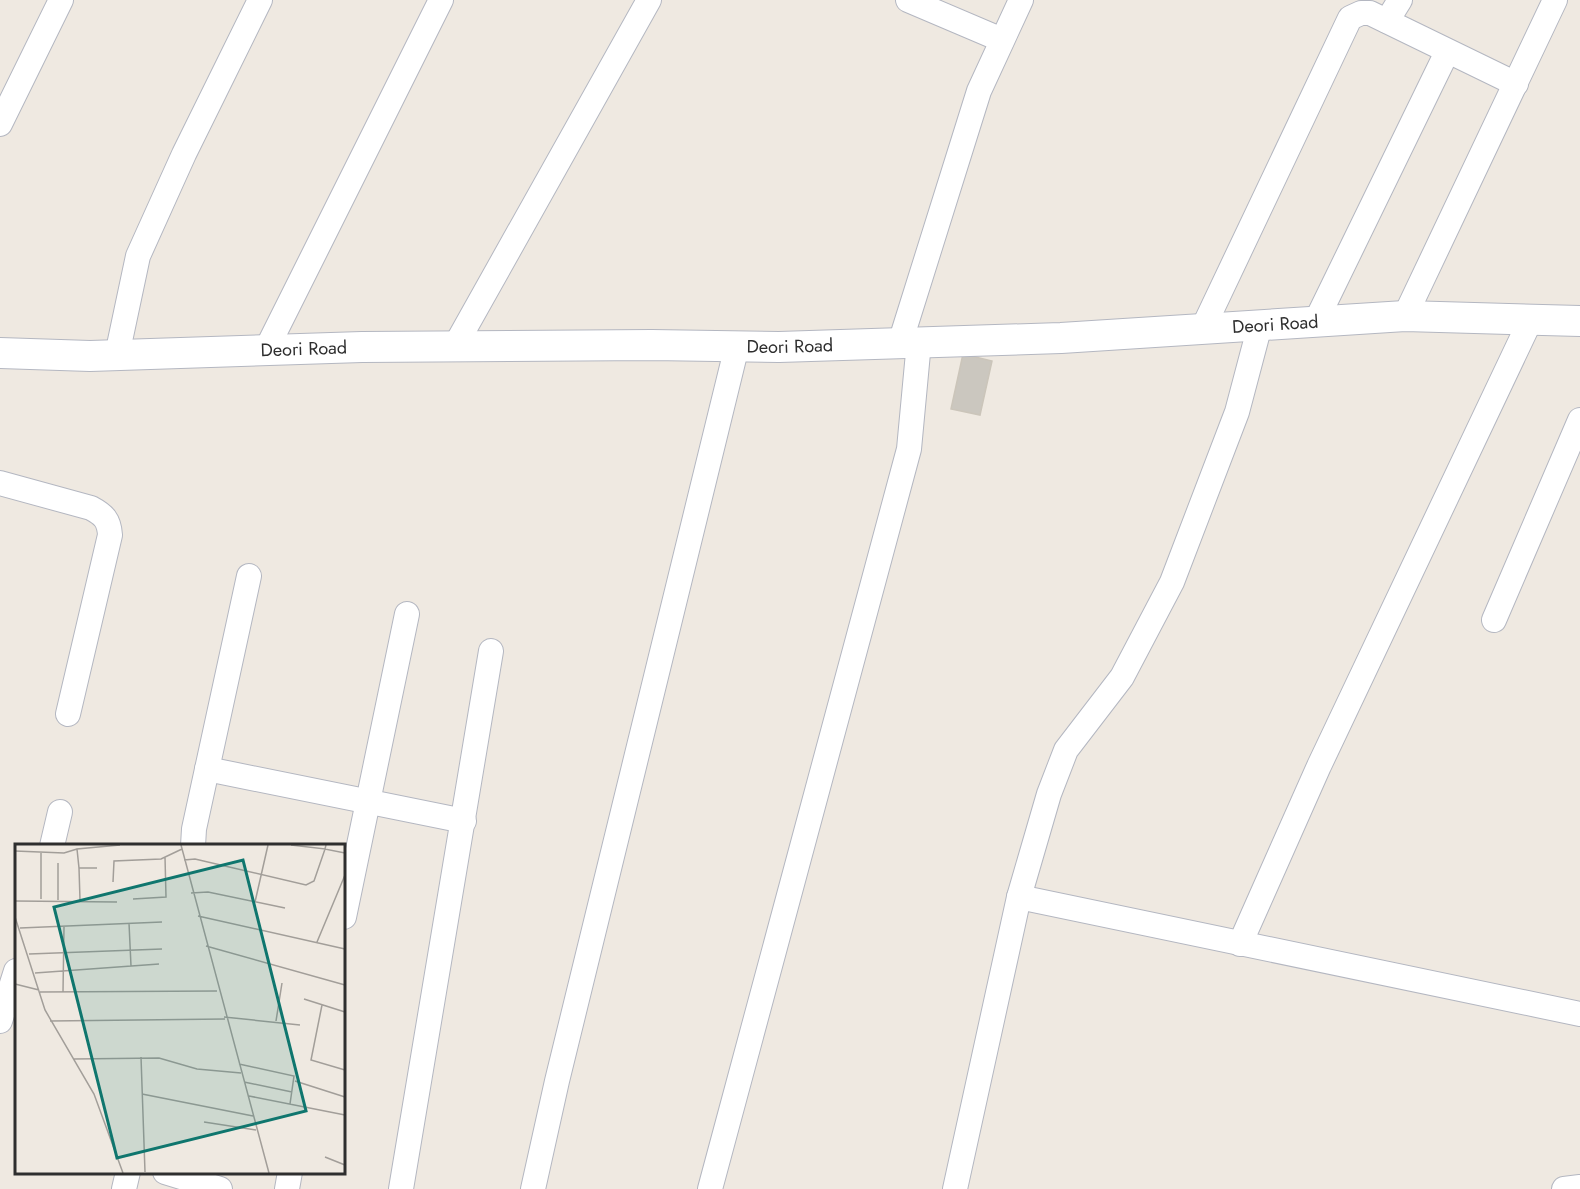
<svg xmlns="http://www.w3.org/2000/svg" width="1580" height="1189" font-family="Jost,sans-serif">
<rect width="100%" height="100%" fill="#efe9e1"/>
<path fill="#cbc7bf" stroke="#cbc5ba" stroke-width="1.5" d="M963,354L992,361L980,415L951,409Z"/>
<g fill="none" stroke-linecap="round" stroke-linejoin="round">
<defs>
<g id="minor">
<path d="M908,0L1002,40"/>
<path d="M1387,21L1400,0"/>
<path d="M0,124L61,0"/>
<path d="M1405,316L1555,0"/>
<path d="M1316,321L1447,52"/>
<path d="M1203,328L1350,18L1361,13H1370L1516,84"/>
<path d="M900,343L979,91L1021,0"/>
<path d="M455,346L649,0"/>
<path d="M266,350L441,0"/>
<path d="M117,355L138,256L184,154L260,0"/>
<path d="M0,483L91,508C104,515 109,520 110,535L68,714"/>
<path d="M1494,620L1580,420"/>
<path d="M207,769L464,821"/>
<path d="M52,846L60,812"/>
<path d="M193,846L194,829L249,576"/>
<path d="M1019,897L1580,1014"/>
<path d="M344,917L407,614"/>
<path d="M1240,944L1319,766L1531,319"/>
<path d="M0,1021L16,971"/>
<path d="M165,1172L220,1189"/>
<path d="M124,1189L128,1172"/>
<path d="M287,1189L290,1172"/>
<path d="M401,1189L491,651"/>
<path d="M533,1189L557,1081L737,346"/>
<path d="M710,1189L909,449L919,342"/>
<path d="M955,1189L1019,897L1049,794L1066,750L1122,677L1172,582L1237,412L1260,325"/>
<path d="M1564,1189L1580,1187"/>
</g>
<g id="tertiary">
<path id="s1" d="M0,353L90,356L362,347L652,345L779,347L1061,338L1405,316L1580,321"/>
</g>
</defs>
<use href="#minor" stroke="#b4b7c1" stroke-width="26"/>
<use href="#tertiary" stroke="#b4b7c1" stroke-width="32"/>
<use href="#minor" stroke="#fff" stroke-width="24"/>
<use href="#tertiary" stroke="#fff" stroke-width="30"/>
</g>
<g text-anchor="middle" stroke-width="4.5" stroke-linejoin="round" paint-order="stroke">
<g font-size="18" fill="#2e2e2e" stroke="#fff">
<text dy="6" stroke="none"><textPath href="#s1" startOffset="1276">Deori Road</textPath></text>
<text dy="6" stroke="none"><textPath href="#s1" startOffset="790">Deori Road</textPath></text>
<text dy="6" stroke="none"><textPath href="#s1" startOffset="304">Deori Road</textPath></text>
</g>
</g>
<g transform="translate(15 844)">
<rect width="330" height="330" fill="#efe9e1"/>
<path fill="none" stroke="#a29e99" stroke-width="1.5" d="M166,1L254,329M276,1L310,5L311,1M0,7L49,9L62,5M169,16L180,15L291,41L299,37L310,5L330,9M43,19V56M64,24L65,56M82,24H64L62,5L105,1M98,38L99,17L146,15L167,5M176,49L193,48L270,64M26,55V8M118,55L151,53L150,13M0,57L102,58M240,58L253,1M183,72L330,105M0,73L30,166L79,250L108,329M114,79L116,122M5,84L147,78M302,98L330,31M191,102L330,141M14,110L147,105M20,129L144,120M0,140L24,146M25,148L202,147M48,148L49,83M289,155L330,168M307,161L296,216L330,226M209,173L285,181M35,177L210,175M261,177L267,139M126,213L130,328M58,215L144,214L182,225L226,229M224,220L279,232L275,260M280,237L330,253M229,238L277,248M127,250L238,272M234,252L330,271M189,278L241,286M310,313L330,321"/>
<path fill="#0f766e" fill-opacity="0.15" stroke="#0f766e" stroke-width="3" d="M228,16L291,267L102,314L39,63Z"/>
<rect width="330" height="330" fill="none" stroke="#2e2e2e" stroke-width="3"/>
</g>
</svg>
